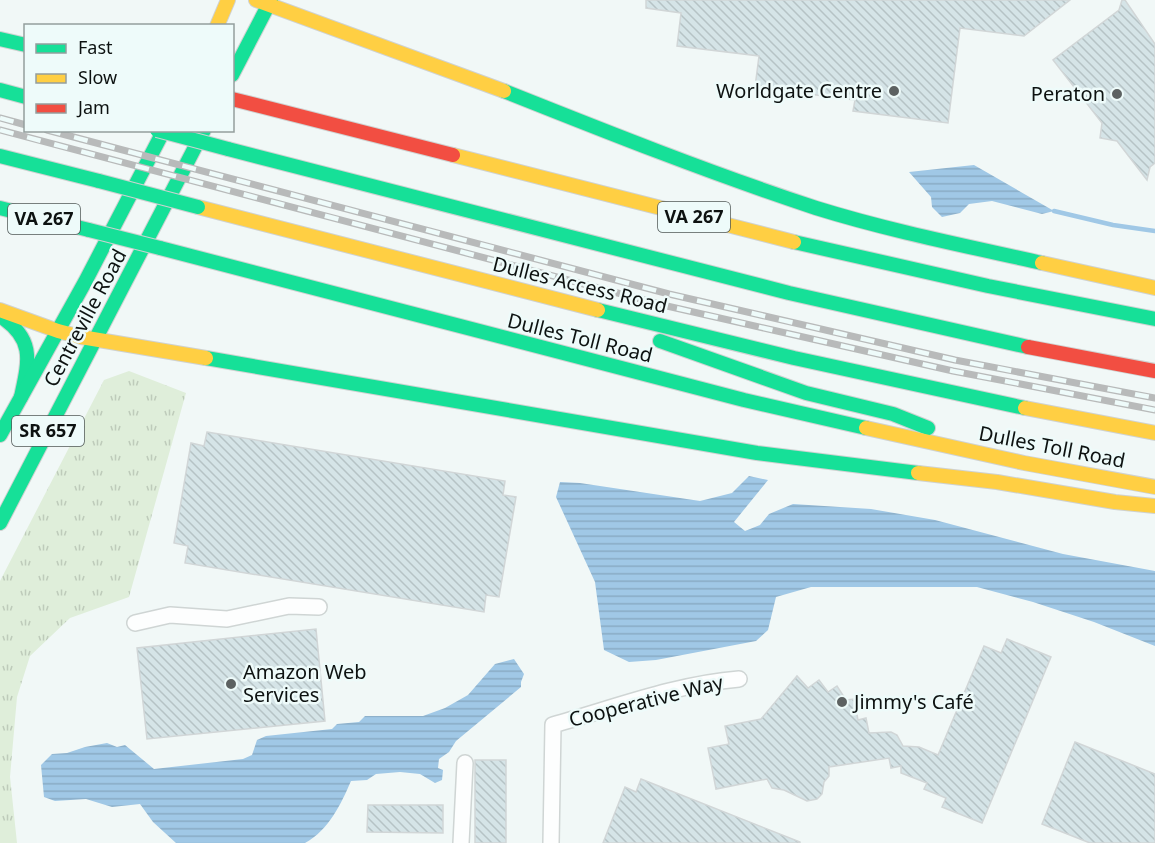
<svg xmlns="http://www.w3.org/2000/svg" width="1155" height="843" font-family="'Noto Sans',sans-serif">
<defs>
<pattern id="grass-tufts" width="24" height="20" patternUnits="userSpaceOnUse" patternTransform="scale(1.5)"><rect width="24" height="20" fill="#dfeeda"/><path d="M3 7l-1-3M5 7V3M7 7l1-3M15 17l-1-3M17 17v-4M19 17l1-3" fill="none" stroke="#becbba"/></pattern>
<pattern id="water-rules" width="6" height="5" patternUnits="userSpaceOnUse" patternTransform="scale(1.5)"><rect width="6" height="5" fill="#a0c8e6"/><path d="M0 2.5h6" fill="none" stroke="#89abc4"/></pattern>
<pattern id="building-back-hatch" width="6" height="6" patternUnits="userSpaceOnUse" patternTransform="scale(1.5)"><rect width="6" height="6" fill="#d5e4e7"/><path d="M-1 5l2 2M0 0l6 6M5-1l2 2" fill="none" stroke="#b6c3c5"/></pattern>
</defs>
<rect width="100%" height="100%" fill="#f1f8f7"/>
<path fill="url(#grass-tufts)" d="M129,371L186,393L129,597L70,618L30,656L17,697L10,777L17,843H0V581L104,380Z"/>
<g fill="url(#water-rules)">
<path d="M974,165L1054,211L1042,214L992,201L969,204L960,213L942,217L932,207L931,197L909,172Z"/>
<path d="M749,476L768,480L734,522L745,531L760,525L769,514L793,504L871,509L935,520L1063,554L1155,571V646L1094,622L1033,602L977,587H811L776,597L768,630L756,641L656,660L629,662L604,650L595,582L556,497L560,482L580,483L700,501L732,493Z"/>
<path d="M514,659L524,674L521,682V687L456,741L449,752L439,759L438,768L443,770L442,780L435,783L420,774L400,772L376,774L367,780L351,781C341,804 329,830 305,843H176L153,822L140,804L112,807L86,799L55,801L44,797L41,765L52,754L67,753L85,747L107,743L117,747L125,745L154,769L243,759L252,755L257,740L266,736L332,729L337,724L359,722L365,716H423L445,708L468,695L495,664Z"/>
</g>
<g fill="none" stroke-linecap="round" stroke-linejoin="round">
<path stroke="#a0c8e6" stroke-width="4.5" d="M1054,211L1113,225L1155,231"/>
</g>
<g fill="url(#building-back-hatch)" stroke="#d1d6d7" stroke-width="1.5">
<path d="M646,0H1070L1024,36L960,28L948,123L853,111L855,100L755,87L759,56L677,46L681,13L646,8Z"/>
<path d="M1122,0H1125L1155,44V163L1150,167L1147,180L1117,141L1100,138L1102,123L1053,60L1119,10Z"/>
<path d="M207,432L505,481L503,495L516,497L499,597L486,595L484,612L185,563L188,546L174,543L191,443L204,446Z"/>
<path d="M316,629L325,721L147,739L137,648Z"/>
<path d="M1007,639L1051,657L982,823L942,807L946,798L924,789L927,783L901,773V766L891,768L889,758L829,767V776L824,782L822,794L817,799L807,801L784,790L772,788L767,779L716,789L708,748L729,744L725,726L761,719L797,676L808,688L819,680L828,692L837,686L846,700L854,699L858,720L866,718L869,733L891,732L897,735L903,746L919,747L938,755L984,646L1001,653Z"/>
<path d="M1075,742L1155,774V843H1090L1042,824Z"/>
<rect x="475" y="760" width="31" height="83"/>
<path d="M641,779L800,842V843H603L625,787L636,792Z"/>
<path d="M368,805H443V833L367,832Z"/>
</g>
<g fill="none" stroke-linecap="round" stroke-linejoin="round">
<defs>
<g id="street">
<path d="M135,623L170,615L227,619L289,606L319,607"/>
<path d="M461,843L465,763"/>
<path d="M551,843L553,725C614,708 676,684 739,679"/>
</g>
<g id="fast">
<path d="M0,39L26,45"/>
<path d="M232,75L271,0"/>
<path d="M0,90L26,97"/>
<path d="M504,91C607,132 710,173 816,208C890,231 966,246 1042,263"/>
<path d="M228,149L789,293L1028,347"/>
<path d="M0,156L99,181"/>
<path d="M0,208L89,230"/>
<path d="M794,242L988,286L1155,319"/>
<path d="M160,248L744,400L866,428"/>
<path d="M598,310L794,358L1025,408"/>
<path d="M0,316C35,339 29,360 21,397"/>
<path d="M660,341L806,393L893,414L928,428"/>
<path d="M206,358L757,453L918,473"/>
<path d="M0,435L85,282L164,130"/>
<path d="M0,523L204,130"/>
</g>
<g id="slow">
<path d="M256,0L504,91"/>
<path d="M217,26L228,0"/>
<path d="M453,155L794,242"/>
<path d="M198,207L598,310"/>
<path d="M1042,263L1155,288"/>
<path d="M0,310L58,331L81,337L206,358"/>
<path d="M1025,408L1155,433"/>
<path d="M866,428L1024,463L1155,487"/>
<path d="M918,473L997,482L1115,502L1155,506"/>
</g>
<g id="jam">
<path d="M232,99L453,155"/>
<path d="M1028,347L1155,371"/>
</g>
</defs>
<use href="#street" stroke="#cfd5d4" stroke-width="18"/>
<use href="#fast" stroke="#cfd2d1" stroke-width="16"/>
<use href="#slow" stroke="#cfd2d1" stroke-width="16"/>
<use href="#jam" stroke="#cfd2d1" stroke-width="16"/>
<use href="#street" stroke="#fdfefe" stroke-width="15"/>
<use href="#fast" stroke="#16e098" stroke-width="14"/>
<use href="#slow" stroke="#ffcf43" stroke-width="14"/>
<use href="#jam" stroke="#f24e42" stroke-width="14"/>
<defs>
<g id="rail">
<path d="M0,118L26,125"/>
<path d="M0,130L667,306L953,371L1155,410"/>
<path d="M47,130L669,294L955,360L1155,398"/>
</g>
</defs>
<use href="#rail" stroke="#b8baba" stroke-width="7"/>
<use href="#rail" stroke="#eefbfa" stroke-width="4.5" stroke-dasharray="14" stroke-linecap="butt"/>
<defs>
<g id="fast-bridge">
<path d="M157,130L228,149"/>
<path d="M99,181L198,207"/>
<path d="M89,230L160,248"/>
</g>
</defs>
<use href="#fast-bridge" stroke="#cfd2d1" stroke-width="16" stroke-linecap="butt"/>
<use href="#fast-bridge" stroke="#16e098" stroke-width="14"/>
</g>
<g fill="#5d6262" stroke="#eefbfa" stroke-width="2">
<circle cx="894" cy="91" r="6"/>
<circle cx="1117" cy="94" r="6"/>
<circle cx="231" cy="684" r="6"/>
<circle cx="842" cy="702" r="6"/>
</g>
<g text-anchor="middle" stroke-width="5" stroke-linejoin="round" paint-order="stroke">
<g fill="#eefbfa" stroke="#505857" stroke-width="1.5">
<rect x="658" y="202" width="72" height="30" rx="4.5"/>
<rect x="8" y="204" width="72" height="30" rx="4.5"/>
<rect x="12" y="416" width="72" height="30" rx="4.5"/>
</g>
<g font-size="18" font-weight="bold" fill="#0d1211">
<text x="694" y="223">VA 267</text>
<text x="44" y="225">VA 267</text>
<text x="48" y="437">SR 657</text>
</g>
<g font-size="20" fill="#0d1211" stroke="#eefbfa" text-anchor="end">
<text x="882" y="98">Worldgate Centre</text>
<text x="1105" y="101">Peraton</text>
<text x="243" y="679" text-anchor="start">Amazon Web<tspan x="243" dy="23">Services</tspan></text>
<text x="854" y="709" text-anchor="start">Jimmy's Café</text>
</g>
<g font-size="20" fill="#0d1211" stroke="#eefbfa">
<text transform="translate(580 285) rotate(14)" y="7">Dulles Access Road</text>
<text transform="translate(85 318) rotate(-62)" y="7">Centreville Road</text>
<text transform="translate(580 338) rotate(14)" y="7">Dulles Toll Road</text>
<text transform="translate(1052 447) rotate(11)" y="7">Dulles Toll Road</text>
<text transform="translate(646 701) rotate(-14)" y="7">Cooperative Way</text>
</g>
</g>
<rect x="24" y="24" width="210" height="108" fill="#eefbfa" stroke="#949e9d" stroke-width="1.5"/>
<rect x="36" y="44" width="30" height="9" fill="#16e098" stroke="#949e9d" stroke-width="1.5"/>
<text x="78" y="54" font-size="18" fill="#0d1211">Fast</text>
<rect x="36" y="74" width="30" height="9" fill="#ffcf43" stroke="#949e9d" stroke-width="1.5"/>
<text x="78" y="84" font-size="18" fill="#0d1211">Slow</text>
<rect x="36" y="104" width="30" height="9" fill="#f24e42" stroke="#949e9d" stroke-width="1.5"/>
<text x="78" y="114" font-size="18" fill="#0d1211">Jam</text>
</svg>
